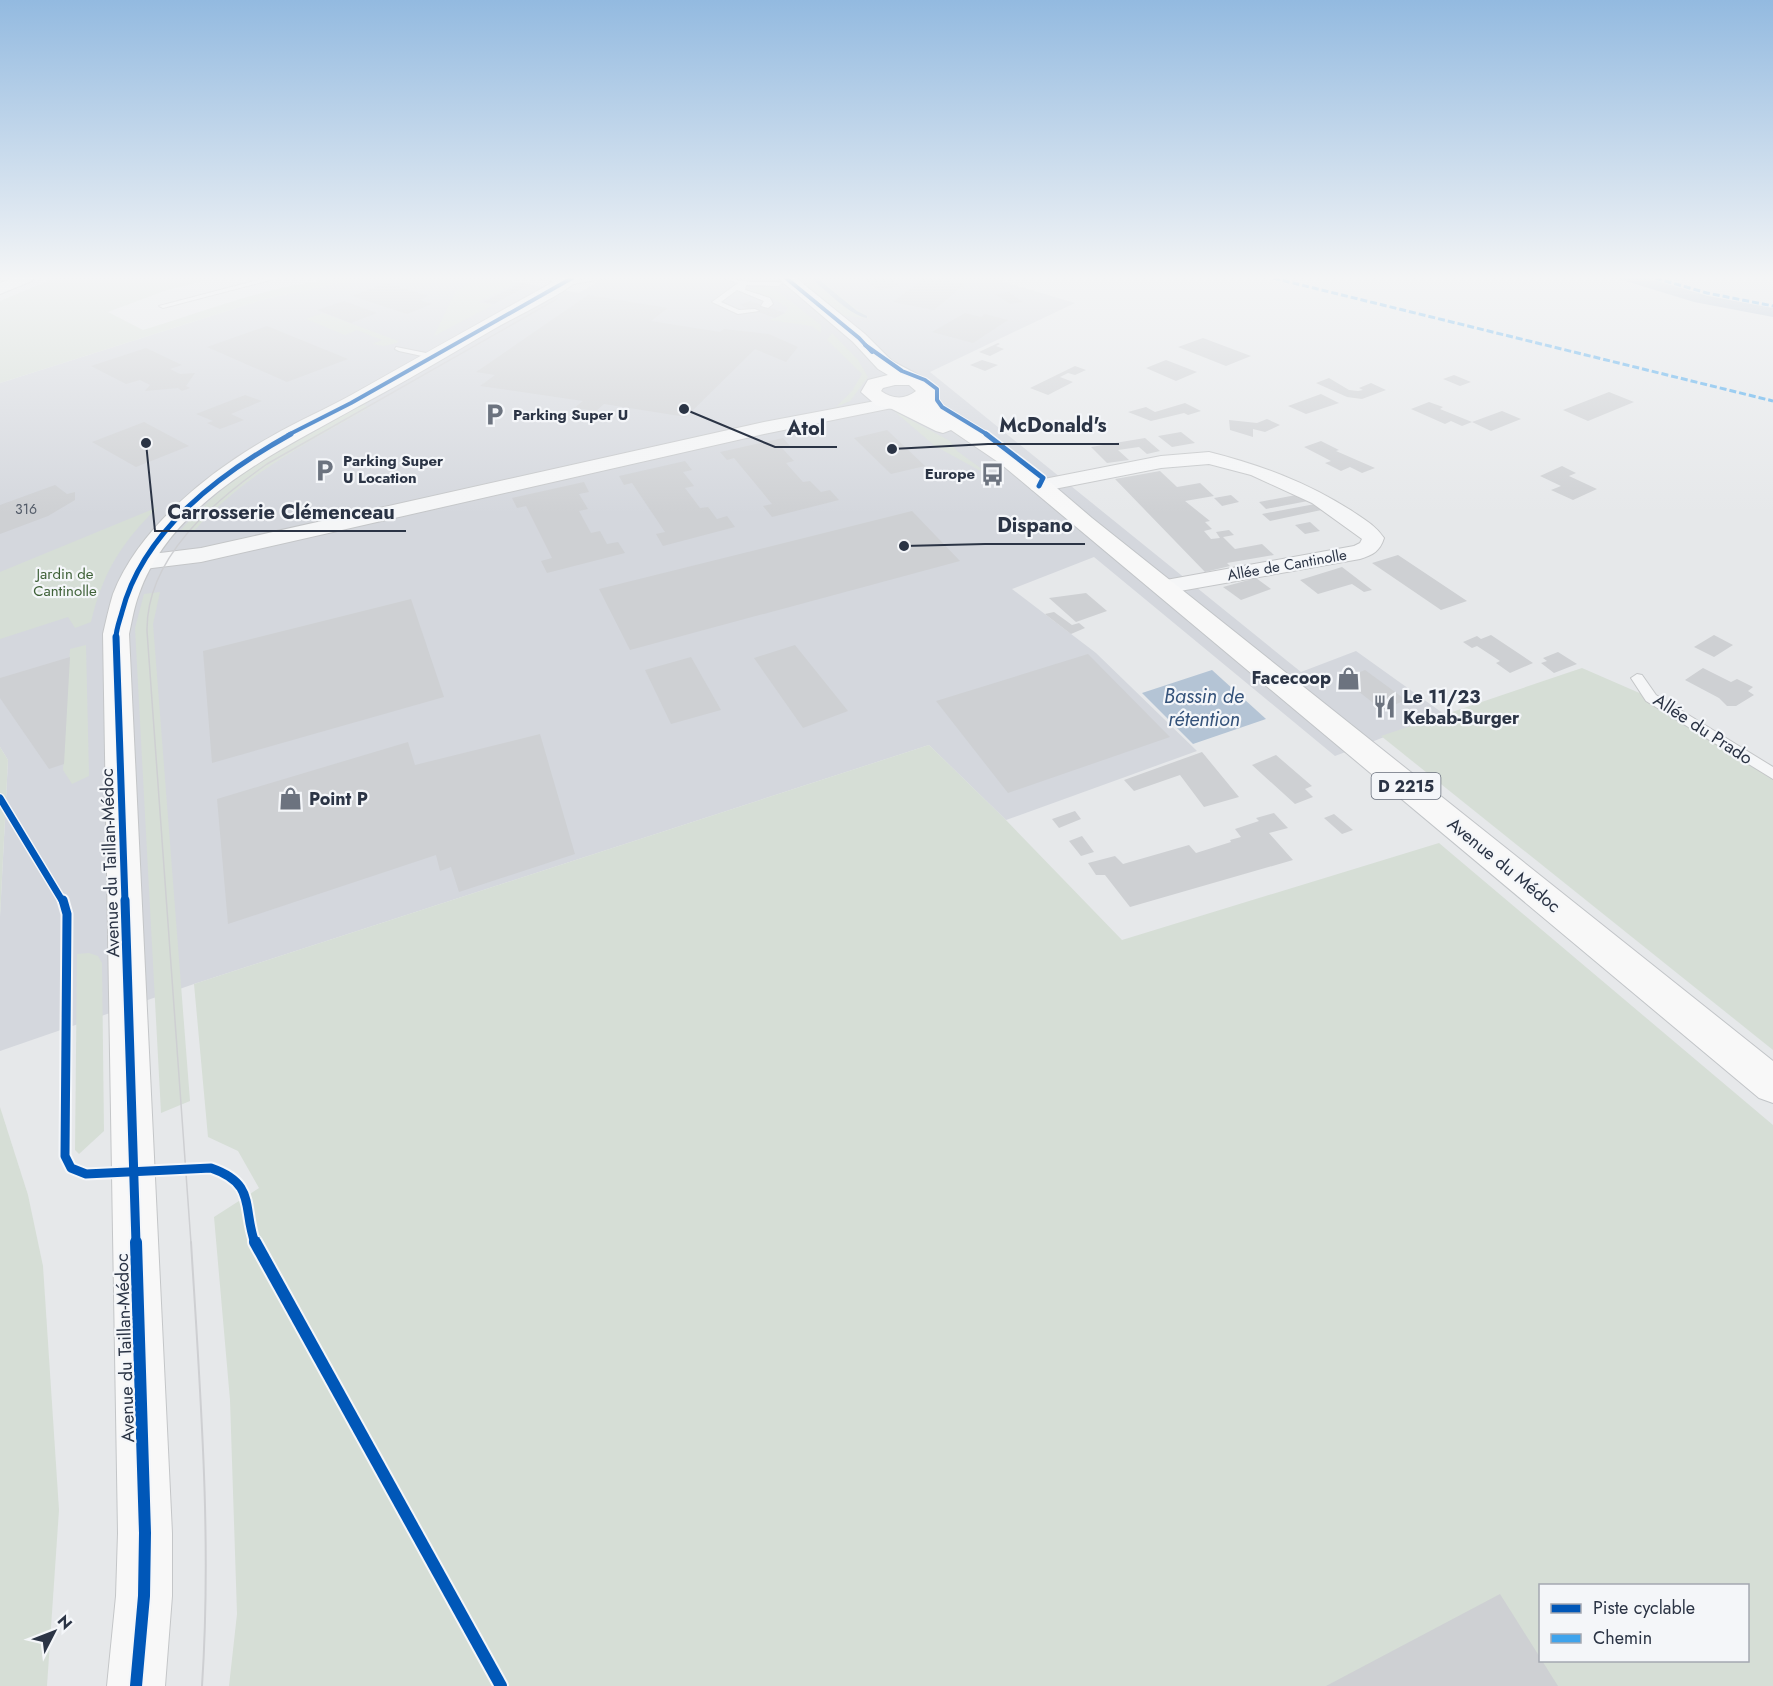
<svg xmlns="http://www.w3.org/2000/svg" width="1773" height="1686" font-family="Jost,sans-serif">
<rect width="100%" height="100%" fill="#e6e8ea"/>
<path fill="#d4d7dd" d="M361,278H472L521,283L579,293L597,282L589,278H1006L1001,281L1075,303L930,372L1301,672L1356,651L1444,714L1335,756L1094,557L1012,589L1096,653L1197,751L1006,820L929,745L194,984L0,1051V917L8,760L0,747V383L265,299Z"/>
<g fill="#d6ded6" fill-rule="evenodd">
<path d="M55,278H215L164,291L108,312L143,330C213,309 287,278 361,278L265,299L0,383V301Z"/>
<path d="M468,278H504L516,283L478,302L493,305L434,336L456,291L469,283Z"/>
<path d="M812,278H818L869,318L843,316L806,287L805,282Z"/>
<path d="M758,287L773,288L821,325V333L812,326L769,320L785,313L788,308L772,298L749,290Z"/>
<path d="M323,313L398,341L397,343L384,346L372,344L382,340L357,330L345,335L306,319Z"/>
<path d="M832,333L858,360L868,377L850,401L836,407L852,391L862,374L827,340Z"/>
<path d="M402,379L364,405L370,407C307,443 243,475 194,531H180C238,463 325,423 402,379Z"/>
<path d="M894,411L950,441L957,451L997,480L935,446Z"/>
<path d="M158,507C121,543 103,572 91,622L75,628L68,617L0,639V572Z"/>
<path d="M160,592L153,624L190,1101L161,1113L135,628L144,594Z"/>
<path d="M86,645L89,776L72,784L63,770L70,649Z"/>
<path d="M1582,668L1651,698L1773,774V1050L1381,736Z"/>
<path d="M929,745L1004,818L1122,940L1439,843L1773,1125V1686H229L237,1614L230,1400L214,1217L259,1188L238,1151L208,1137L194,984ZM1540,1586H1748V1660H1540Z"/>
<path d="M0,747L8,760L0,917Z"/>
<path d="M89,953L98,956L102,963L104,1131L79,1154L75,1150L77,954Z"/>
<path d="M0,1107L28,1195L43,1266L59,1510L47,1686H0Z"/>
</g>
<g fill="#b4c4d5">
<path d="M1616,278H1647L1708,296L1773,308V317L1694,302Z"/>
<path d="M1212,670L1266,719L1193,744L1142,693Z"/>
</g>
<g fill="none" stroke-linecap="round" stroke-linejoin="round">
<path fill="#b4c4d5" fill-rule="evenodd" d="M813,278H817L857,311L867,316V318C849,315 827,291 813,280Z"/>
</g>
<g fill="#ced0d3">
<path d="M862,278H889L900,286L879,290Z"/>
<path d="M924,278H944L942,280L965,284L934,310L893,302Z"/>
<path d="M386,283L429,296L420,300L432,304L407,314L352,296Z"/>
<path d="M521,283L531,284L494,304L483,302Z"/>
<path d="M1009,292L1020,300L1023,302L1010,304L995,294Z"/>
<path d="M588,295L668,308L651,321L720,332L724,329L769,334L798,347L786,362L755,349L686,417L604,404L596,411L574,408L583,401L480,386L495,375L476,372Z"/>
<path d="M344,301L377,313L351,323L317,310Z"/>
<path d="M750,301L785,313L775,318L739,305Z"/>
<path d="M965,313L981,317L985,314L1008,320L973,343L932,332Z"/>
<path d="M267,326L348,359L287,382L207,347Z"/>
<path d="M1203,338L1251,356L1226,366L1178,347Z"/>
<path d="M998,343L1000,344L996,346L1004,349L990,356L979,352Z"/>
<path d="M146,348L182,365L170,369L180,374L195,373L186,386L190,388L182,391L178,388L145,391L150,385L140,380L126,384L91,366Z"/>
<path d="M982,360L998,365L985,371L970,365Z"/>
<path d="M1166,360L1197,372L1176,381L1146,368Z"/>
<path d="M1075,366L1086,370L1075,375L1068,373L1060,377L1073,382L1048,395L1030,388Z"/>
<path d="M1454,375L1471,382L1460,386L1443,379Z"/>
<path d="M1329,378L1349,390L1358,391L1363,390L1359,388L1371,383L1386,390L1362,399L1347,397L1316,383Z"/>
<path d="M1609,392L1634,402L1588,421L1563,410Z"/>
<path d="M1321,394L1339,403L1306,414L1288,406Z"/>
<path d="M245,395L262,401L231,414L244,420L220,429L207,423L213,421L196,414Z"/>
<path d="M1429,402L1443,407L1440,409L1472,422L1462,426L1451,421L1445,424L1411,409Z"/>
<path d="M1185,403L1201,411L1188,415L1184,413L1151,421L1128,412L1146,407L1155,412Z"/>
<path d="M1502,411L1521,419L1491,431L1472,422Z"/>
<path d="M1267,419L1280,425L1265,432L1253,429V437L1230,430L1229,420L1257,423Z"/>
<path d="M144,422L189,446L136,467L92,442Z"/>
<path d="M887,430L925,466L891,474L854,438Z"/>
<path d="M1181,432L1195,443L1172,447L1158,436Z"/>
<path d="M783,438L790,446L782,448L794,461L786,463L803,482L810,481L821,492L830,490L839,500L772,517L763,506L772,504L734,458L727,460L720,452Z"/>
<path d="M1145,438L1160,451L1147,454L1139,447L1118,450L1129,460L1107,463L1091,447Z"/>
<path d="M1321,441L1339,450L1336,451L1375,468L1362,473L1350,467L1341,471L1325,463L1331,461L1304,447Z"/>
<path d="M685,461L692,470L683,472L694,486L685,488L700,508L708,507L717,519L727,516L735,527L663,546L656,534L665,532L632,483L624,485L619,476Z"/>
<path d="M1562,466L1576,473L1569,476L1597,489L1573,500L1551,490L1561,486L1540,476Z"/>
<path d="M1160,471L1177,487L1200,483L1214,496L1185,501L1210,521L1205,522L1212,529L1204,531L1211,539L1220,538L1216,532L1229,530L1234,535L1223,537L1235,549L1262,544L1274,555L1227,563L1230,566L1205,572L1115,479Z"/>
<path d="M584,482L589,492L579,494L588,509L579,511L591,533L600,531L607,544L618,542L625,553L547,573L541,561L552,558L526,506L517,508L512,498Z"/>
<path d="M55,485L67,494L75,492V500L48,516L0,534V505Z"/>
<path d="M1231,495L1239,502L1222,506L1214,498Z"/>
<path d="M1296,495L1308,501L1266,509L1259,502Z"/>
<path d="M1315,504L1326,509L1270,521L1262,514Z"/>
<path d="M912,511L960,561L630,650L599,589Z"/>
<path d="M1310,522L1320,531L1305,534L1295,525Z"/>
<path d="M1398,555L1467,601L1441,610L1372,563Z"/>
<path d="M1342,567L1372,590L1364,592L1352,584L1318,594L1300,580Z"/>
<path d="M1256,578L1271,589L1241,600L1223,587Z"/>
<path d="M1086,593L1107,611L1076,622L1049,598Z"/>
<path d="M411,599L444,697L212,763L203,651Z"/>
<path d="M1054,612L1072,625L1079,623L1085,628L1071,634L1045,614Z"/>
<path d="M1491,635L1533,663L1510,673L1496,663L1500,661L1477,646L1472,648L1463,642L1477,636L1481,639Z"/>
<path d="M1714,635L1733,645L1714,657L1694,647Z"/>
<path d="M795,645L848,711L803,728L754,658Z"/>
<path d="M1558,652L1577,664L1554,673L1541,663L1547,661L1543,658Z"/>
<path d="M1088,654L1170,737L1008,793L936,701Z"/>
<path d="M70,657L64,764L49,769L0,698V678Z"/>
<path d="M691,657L721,710L671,724L645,670Z"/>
<path d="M1703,668L1731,682L1737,679L1753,687L1748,691L1754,695L1736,706H1727L1719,698L1685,680Z"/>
<path d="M1365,670L1406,700L1382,710L1343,679Z"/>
<path d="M540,734L575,854L459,892L451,867L440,871L436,855L228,924L217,799L408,742L415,765Z"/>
<path d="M1202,752L1239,797L1204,807L1180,775L1134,791L1124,780Z"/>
<path d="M1276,755L1312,786L1305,789L1313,797L1295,804L1252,765Z"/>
<path d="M1075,811L1081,819L1059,828L1052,819Z"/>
<path d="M1274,813L1288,828L1269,833L1293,860L1130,907L1105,875H1096L1088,863L1115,856L1123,864L1189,845L1196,853L1231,842L1230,840L1241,837L1235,829L1259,821L1256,818Z"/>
<path d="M1334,814L1353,830L1342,834L1324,818Z"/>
<path d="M1082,836L1094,852L1081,856L1069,841Z"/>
<path d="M1500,1594L1558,1686H1326Z"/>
</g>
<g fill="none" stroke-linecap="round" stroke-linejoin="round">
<defs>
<g id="lane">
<path d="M266,278H278L163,308L159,306Z"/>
<path d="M539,278L568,281L607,278L568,285Z"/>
<path d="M723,278L750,282H778L782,284L778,286L746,285L745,290L770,298L773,304L768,308L761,306L764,301L737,290L721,302L739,310L755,309L759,311L738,314L712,302L738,283Z"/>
<path d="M396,347L431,354L435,356L431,358L399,351L395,349Z"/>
<path d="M1637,674L1642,675L1656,695L1773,767V779L1646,701L1631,678Z"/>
</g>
<g id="street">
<path d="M891,398L897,399L900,403L897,407L764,434L201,562L144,569L136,567L133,562L136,557L144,555L201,548L764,422Z"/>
<path d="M1209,452C1261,465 1306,482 1352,511C1364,519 1376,526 1384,538C1380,551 1373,555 1360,559L1163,594L1155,592L1152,587L1155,582L1354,546L1360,543L1362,539L1312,503L1251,475L1209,464L1161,468L1039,492L1032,490L1029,486L1032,482L1039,480L1161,456Z"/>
</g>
<path id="secondary" d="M560,278H580C570,291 511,319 494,329C449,355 405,382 359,406C279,451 172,500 139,594C134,607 132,621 129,634L172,1533V1596L165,1686H107L116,1596L118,1533L103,634C106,621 109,607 113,594C139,527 211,470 272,436C298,421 326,409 353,394C422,355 491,317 560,278Z"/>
<g id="primary">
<path d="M12,278H34L32,281L0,294V283Z"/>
<path d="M778,278H796L865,334L892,361L928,380L936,392L934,395L944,407L1017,454L1092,518L1773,1061V1103L1759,1098L1001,464L951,430L943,433L936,431L892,409L876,405L861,392L868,380L888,375L878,369L853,342ZM895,385H909L916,391C905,400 892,399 881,391L883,388Z"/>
</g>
</defs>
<use href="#lane" stroke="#c4c6c8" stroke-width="2"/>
<use href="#street" stroke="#c4c6c8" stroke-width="2"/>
<use href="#secondary" stroke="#c4c6c8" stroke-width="2"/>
<use href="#primary" stroke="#c2c5c8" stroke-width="2"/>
<use href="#lane" fill="#f5f6f7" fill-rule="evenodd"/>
<use href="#street" fill="#f5f6f7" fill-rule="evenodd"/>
<use href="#secondary" fill="#f8f8f8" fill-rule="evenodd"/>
<use href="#primary" fill="#f8f8f8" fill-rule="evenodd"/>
<path stroke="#cecfd2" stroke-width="1.5" d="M191,1243L147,631C146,558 213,502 267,464L557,299"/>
<path stroke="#cecfd2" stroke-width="2" d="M191,1242C200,1390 212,1537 202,1686"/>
<g stroke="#3ea3ec" stroke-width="3" stroke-dasharray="7 3" stroke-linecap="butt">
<path d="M1273,278L1773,401"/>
<path d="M1655,278L1707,293L1773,306"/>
</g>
<defs>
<g id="cycleway-far4">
<path d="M786,278L859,338L872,352"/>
<path d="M865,345L902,371L925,380L937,389V400L942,407L988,435"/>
<path d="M288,435L351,403L572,278"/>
</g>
<g id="cycleway-far3">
<path d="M986,434L1043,478L1039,486"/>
<path d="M116,638C116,629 120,620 122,612C143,530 221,473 291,434"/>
</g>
<g id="cycleway-far2">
<path d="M116,637L125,902"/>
<path d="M0,798L63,902"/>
</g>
<g id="cycleway-far1">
<path d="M63,900L67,914L65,1156L71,1168L86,1174L211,1168C257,1184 242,1207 255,1243"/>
<path d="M125,900L136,1243"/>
</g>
<g id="cycleway">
<path d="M136,1242L145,1533L144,1596L136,1686"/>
<path d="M255,1242L501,1686"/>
</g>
</defs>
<use href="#cycleway-far4" stroke="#f4f6f9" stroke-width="6"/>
<use href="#cycleway-far3" stroke="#f4f6f9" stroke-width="8"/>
<use href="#cycleway-far2" stroke="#f4f6f9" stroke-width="10"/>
<use href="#cycleway-far1" stroke="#f4f6f9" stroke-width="13"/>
<use href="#cycleway" stroke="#f4f6f9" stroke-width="16"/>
<use href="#cycleway-far4" stroke="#0057b8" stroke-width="4"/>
<use href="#cycleway-far3" stroke="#0057b8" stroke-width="5"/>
<use href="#cycleway-far2" stroke="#0057b8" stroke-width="7"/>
<use href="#cycleway-far1" stroke="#0057b8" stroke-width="9"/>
<use href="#cycleway" stroke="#0057b8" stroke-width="12"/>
</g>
<linearGradient id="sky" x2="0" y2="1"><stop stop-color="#93bae0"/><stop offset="0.54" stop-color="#f4f5f6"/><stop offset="1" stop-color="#f4f5f6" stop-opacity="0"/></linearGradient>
<rect width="1773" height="514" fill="url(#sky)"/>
<defs>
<symbol id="parking-bare" viewBox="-9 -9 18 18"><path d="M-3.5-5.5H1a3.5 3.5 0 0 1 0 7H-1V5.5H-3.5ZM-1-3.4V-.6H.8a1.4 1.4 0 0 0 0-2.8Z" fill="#6c737f" stroke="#f4f6f9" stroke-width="2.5" paint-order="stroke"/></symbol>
<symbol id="bus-bare" viewBox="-9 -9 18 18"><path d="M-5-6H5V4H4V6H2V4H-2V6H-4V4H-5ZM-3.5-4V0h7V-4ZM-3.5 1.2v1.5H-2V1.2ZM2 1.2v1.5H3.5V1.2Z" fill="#6c737f" stroke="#f4f6f9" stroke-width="2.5" paint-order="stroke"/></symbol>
<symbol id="shop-bare" viewBox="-9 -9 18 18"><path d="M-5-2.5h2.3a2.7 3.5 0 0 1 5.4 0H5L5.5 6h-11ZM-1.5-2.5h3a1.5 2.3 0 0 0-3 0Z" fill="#6c737f" stroke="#f4f6f9" stroke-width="2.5" paint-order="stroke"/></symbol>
<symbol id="restaurant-bare" viewBox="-9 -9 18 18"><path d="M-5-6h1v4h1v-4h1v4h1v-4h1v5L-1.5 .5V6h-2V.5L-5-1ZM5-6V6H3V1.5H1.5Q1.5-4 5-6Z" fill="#6c737f" stroke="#f4f6f9" stroke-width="2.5" paint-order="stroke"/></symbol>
</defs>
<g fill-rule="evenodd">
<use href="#parking-bare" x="478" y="398" width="33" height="33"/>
<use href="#parking-bare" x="308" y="454" width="33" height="33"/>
<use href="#bus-bare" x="976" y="458" width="33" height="33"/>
<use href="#shop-bare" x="1332" y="662" width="33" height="33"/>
<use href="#restaurant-bare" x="1368" y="690" width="33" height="33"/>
<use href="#shop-bare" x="274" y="782" width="33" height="33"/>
</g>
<g text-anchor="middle" stroke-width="4.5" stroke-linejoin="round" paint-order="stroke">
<g font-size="14" fill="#545c69">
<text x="26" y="514">316</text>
</g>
<g font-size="15" font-weight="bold" fill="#2b3445" stroke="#f4f6f9" text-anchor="start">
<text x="513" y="420">Parking Super U</text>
<text x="343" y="466">Parking Super<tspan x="343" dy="17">U Location</tspan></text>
<text x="975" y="479" text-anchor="end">Europe</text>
</g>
<g font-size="15" fill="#2b3445" stroke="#f4f6f9">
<text transform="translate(1287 565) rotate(-10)" y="5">Allée de Cantinolle</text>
</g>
<g font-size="15" fill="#3f6138" stroke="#f4f6f9">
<text x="65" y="579">Jardin de<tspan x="65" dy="17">Cantinolle</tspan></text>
</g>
<rect fill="#f4f6f9" stroke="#676e7b" stroke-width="1.5" x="1371.5" y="773" width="69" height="26" rx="4.5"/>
<g font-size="16" font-weight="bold" fill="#2b3445">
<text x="1406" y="792">D 2215</text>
</g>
<g font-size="18" font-weight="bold" fill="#2b3445" stroke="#f4f6f9" text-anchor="start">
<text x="1331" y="684" text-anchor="end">Facecoop</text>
<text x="1403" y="703">Le 11/23<tspan x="1403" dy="21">Kebab-Burger</tspan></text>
<text x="309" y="805">Point P</text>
</g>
<g font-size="18" fill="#2b3445" stroke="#f4f6f9">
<text transform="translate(1703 729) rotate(33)" y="6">Allée du Prado</text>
<text transform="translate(110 863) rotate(-92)" y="6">Avenue du Taillan-Médoc</text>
<text transform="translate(1504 865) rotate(39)" y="6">Avenue du Médoc</text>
<text transform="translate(125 1348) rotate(-92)" y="6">Avenue du Taillan-Médoc</text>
</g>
<g font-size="20" font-style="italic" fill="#34527a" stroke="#f4f6f9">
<text x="1204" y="703">Bassin de<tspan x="1204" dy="23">rétention</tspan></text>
</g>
</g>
<path fill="none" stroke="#2b3445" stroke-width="2" d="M892 449L988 444H1119M684 409L775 447H837M146 443L155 531H406M904 546L985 544H1085"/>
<g fill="#2b3445" stroke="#f4f6f9" stroke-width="2">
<circle cx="892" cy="449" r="6"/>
<circle cx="684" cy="409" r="6"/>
<circle cx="146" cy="443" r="6"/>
<circle cx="904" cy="546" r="6"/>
</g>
<g font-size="20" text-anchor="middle" font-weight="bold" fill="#2b3445" stroke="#f4f6f9" stroke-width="4.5" stroke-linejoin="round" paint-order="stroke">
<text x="1053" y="432">McDonald's</text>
<text x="806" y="435">Atol</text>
<text x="281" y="519">Carrosserie Clémenceau</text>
<text x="1035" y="532">Dispano</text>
</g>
<rect x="1539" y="1584" width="210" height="78" fill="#f4f6f9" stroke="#a4a8b1" stroke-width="1.5"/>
<rect x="1551" y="1604" width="30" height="9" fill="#0057b8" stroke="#a4a8b1" stroke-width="1.5"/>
<text x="1593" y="1614" font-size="18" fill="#2b3445">Piste cyclable</text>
<rect x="1551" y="1634" width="30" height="9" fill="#3ea3ec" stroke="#a4a8b1" stroke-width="1.5"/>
<text x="1593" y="1644" font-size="18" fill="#2b3445">Chemin</text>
<g transform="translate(54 1632) rotate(48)" stroke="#f4f6f9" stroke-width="4.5" paint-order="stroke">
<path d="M0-4.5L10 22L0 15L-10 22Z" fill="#2b3445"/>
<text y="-9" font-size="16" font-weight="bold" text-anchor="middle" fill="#2b3445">N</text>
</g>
</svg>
